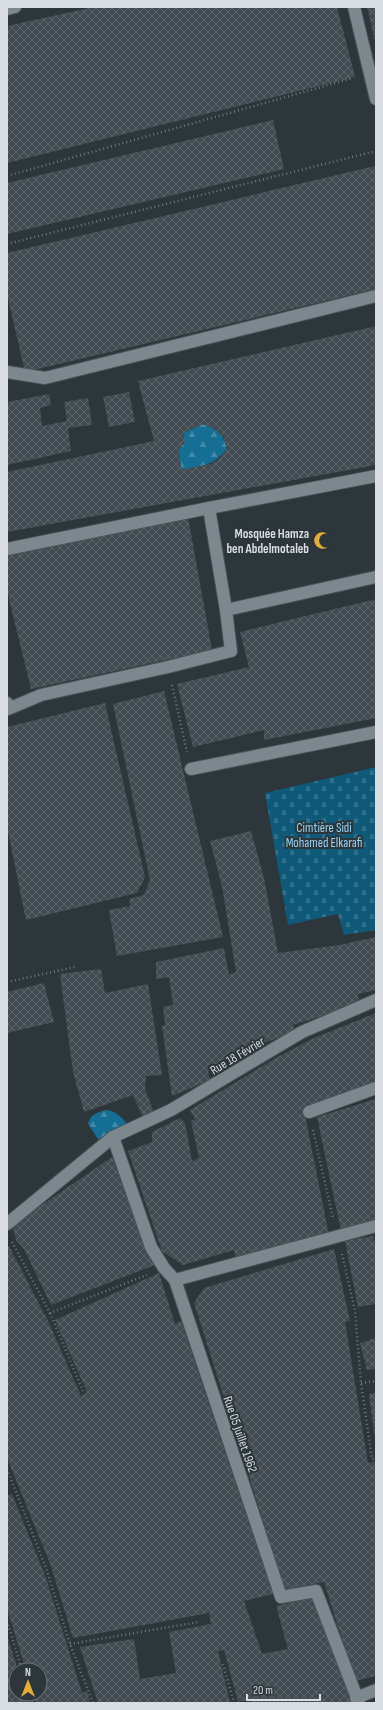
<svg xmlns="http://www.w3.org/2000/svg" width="383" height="1710" font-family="'Sofia Sans Condensed',sans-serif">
<defs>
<pattern id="forest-firs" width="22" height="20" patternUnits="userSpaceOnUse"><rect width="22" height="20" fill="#156e93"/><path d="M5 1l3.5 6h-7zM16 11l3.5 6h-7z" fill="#4189a7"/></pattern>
<pattern id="cemetery-stones" width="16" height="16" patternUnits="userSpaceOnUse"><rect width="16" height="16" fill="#0f5979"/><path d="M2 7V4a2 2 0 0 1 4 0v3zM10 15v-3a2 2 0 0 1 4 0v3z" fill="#31708c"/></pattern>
<pattern id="building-cross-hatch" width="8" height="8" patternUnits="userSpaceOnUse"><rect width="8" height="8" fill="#424b51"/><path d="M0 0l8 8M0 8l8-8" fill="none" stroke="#5d646a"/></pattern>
</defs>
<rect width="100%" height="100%" fill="#2d363b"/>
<g fill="url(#forest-firs)">
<path d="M203,424C218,430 223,433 227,449C212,467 203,465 181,470L179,449L183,433Z"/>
<path d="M106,1110C116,1110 125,1120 130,1129L102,1142L98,1139L88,1124C90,1114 97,1113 106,1110Z"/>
</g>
<path fill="url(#cemetery-stones)" d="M376,767V930L344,935L338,914L288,925L265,793Z"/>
<g fill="url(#building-cross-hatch)" fill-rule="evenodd">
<path d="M94,7H337L355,77L7,163V26Z"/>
<path d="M367,7H376V42H375Z"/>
<path d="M273,120L284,169L7,234V183Z"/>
<path d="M375,166L376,289L25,372L7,294V253Z"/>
<path d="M376,326V465L7,532V472L154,441L138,381ZM203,424L215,429L224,438L227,449L219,459L211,464L181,470L179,449L185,443L183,433Z"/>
<path d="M129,392L135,422L109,427L103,397Z"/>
<path d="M49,394L51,405L40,408L42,426L67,421L64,402L88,398L92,425L68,428L71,451L7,465V402Z"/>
<path d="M188,517L212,650L31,689L7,591V556Z"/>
<path d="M376,599V718L264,740V730L193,747L177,684L249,667L240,632Z"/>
<path d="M164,691L223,937L117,956L109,910L130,906L129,899L144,895L150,880L113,704Z"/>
<path d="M105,703L145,877L137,893L26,920L7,827V727Z"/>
<path d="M251,831L264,878L278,953L340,945L376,937V990L358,994L360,1004L293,1025L296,1032L252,1047L208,1071L210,1080L172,1096L162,1026L165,1025L163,1007L173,1005L169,977L156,979V962L224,948L229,975L236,972L222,886L210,841Z"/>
<path d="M101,969L105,993L148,984L162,1075L146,1076L145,1089L155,1115L144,1120L133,1095L84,1112L73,1072L60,974Z"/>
<path d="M44,983L54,1022L7,1033V992Z"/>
<path d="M376,1013V1082L304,1110L329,1235L237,1263L234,1250L183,1265L162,1251L128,1151L152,1142V1132L180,1118L185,1123L192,1161L199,1158L191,1121L195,1119L190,1110L276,1058L314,1038Z"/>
<path d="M376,1099V1222L341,1231L317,1117Z"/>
<path d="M112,1157L155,1265L51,1305L24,1249L16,1240L13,1228L23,1218Z"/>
<path d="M373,1236L376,1247V1304L358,1307L345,1241Z"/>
<path d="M9,1246L48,1321L81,1396L87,1392L55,1320L159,1273L175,1324L181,1321L273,1594L244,1601L262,1654L288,1649L276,1606L310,1598L322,1606L358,1703H252L251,1699L238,1702L224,1650L218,1651L230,1703H98L80,1647L134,1639L140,1679L176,1673L169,1632L211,1624L209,1613L73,1638L51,1566L7,1458V1247Z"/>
<path d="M334,1249L350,1321L345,1322L368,1463L376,1462V1676L355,1681L324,1582L285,1590L194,1303L204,1288Z"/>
<path d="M376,1338V1369L367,1370L360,1343Z"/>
<path d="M376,1393V1439H375L369,1394Z"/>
<path d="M12,1494L46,1578L82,1693L87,1691L90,1703H36L34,1694H40V1670H26L7,1609V1496Z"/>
<path d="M7,1635L18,1670H16V1694H25L28,1703H7Z"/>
</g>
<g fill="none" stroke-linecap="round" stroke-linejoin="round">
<defs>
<path id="service" d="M309,1112L376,1088"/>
<g id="minor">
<path d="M354,7L376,99"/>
<path d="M7,9L15,7"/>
<path d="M7,372L45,378L376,296"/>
<path d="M7,549L209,508L376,476"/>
<path d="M226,610L376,577"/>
<path d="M7,703L8,709L41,695L168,667L231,651L226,610L209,508"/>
<path d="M191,769L376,732"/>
<path d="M113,1137L151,1247L164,1268L175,1280L281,1597L316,1591L359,1703"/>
<path d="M7,1224L113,1137L171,1110L302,1032L376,1000"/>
<path d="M175,1280L376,1226"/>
<path d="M356,1698L376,1690"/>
</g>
</defs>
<use href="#service" stroke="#4b5357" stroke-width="14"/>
<use href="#minor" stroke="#4b5357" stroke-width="14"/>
<g stroke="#6f777c" stroke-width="2.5" stroke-dasharray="1 3" stroke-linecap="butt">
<path d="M7,176L353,78"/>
<path d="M7,244L376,151"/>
<path d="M172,685L187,752"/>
<path d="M7,982L75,967"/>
<path d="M313,1130L333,1218"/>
<path d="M12,1242L50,1313L147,1275"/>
<path d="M342,1254L355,1311L361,1383L372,1459H376"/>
<path d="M50,1313L83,1391"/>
<path d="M361,1383L376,1381"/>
<path d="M7,1469L46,1568L70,1644L93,1703"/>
<path d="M7,1621L22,1670"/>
<path d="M70,1644L199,1622"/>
<path d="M223,1664L234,1703"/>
<path d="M29,1694L32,1703"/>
</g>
<use href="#service" stroke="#7d888e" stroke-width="12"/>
<use href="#minor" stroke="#7d888e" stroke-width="12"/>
</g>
<defs>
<symbol id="mosque-bare" viewBox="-9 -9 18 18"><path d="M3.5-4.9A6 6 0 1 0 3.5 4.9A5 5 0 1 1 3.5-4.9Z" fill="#e4ae35" stroke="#2d363b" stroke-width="2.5" paint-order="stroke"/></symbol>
</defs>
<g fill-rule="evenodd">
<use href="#mosque-bare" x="310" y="528" width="25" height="25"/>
</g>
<g text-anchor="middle" stroke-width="4" stroke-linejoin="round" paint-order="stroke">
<g font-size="13" font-weight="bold" fill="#d7dde1" stroke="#2d363b" text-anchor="end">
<text x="309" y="538">Mosquée Hamza<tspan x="309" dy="15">ben Abdelmotaleb</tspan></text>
</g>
<g font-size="13" fill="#96d2f3" stroke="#2d363b">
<text x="324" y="832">Cimtière Sidi<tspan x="324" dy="15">Mohamed Elkarafi</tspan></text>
</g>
<g font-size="13" fill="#d7dde1" stroke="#2d363b">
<text transform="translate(237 1055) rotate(-31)" y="5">Rue 18 Février</text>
<text transform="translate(241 1434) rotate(71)" y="5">Rue 05 Juillet 1962</text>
</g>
</g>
<rect width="383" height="1710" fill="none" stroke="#d7dde1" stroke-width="16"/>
<g transform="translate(28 1682)"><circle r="19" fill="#2d363b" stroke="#71797d"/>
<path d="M0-3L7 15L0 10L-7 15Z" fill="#e4ae35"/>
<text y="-6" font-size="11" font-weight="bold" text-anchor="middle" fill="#d7dde1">N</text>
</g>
<path d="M247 1694v6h73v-6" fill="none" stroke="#d7dde1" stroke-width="2"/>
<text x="253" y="1694" font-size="12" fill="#d7dde1" stroke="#2d363b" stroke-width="3" paint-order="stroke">20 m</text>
</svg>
